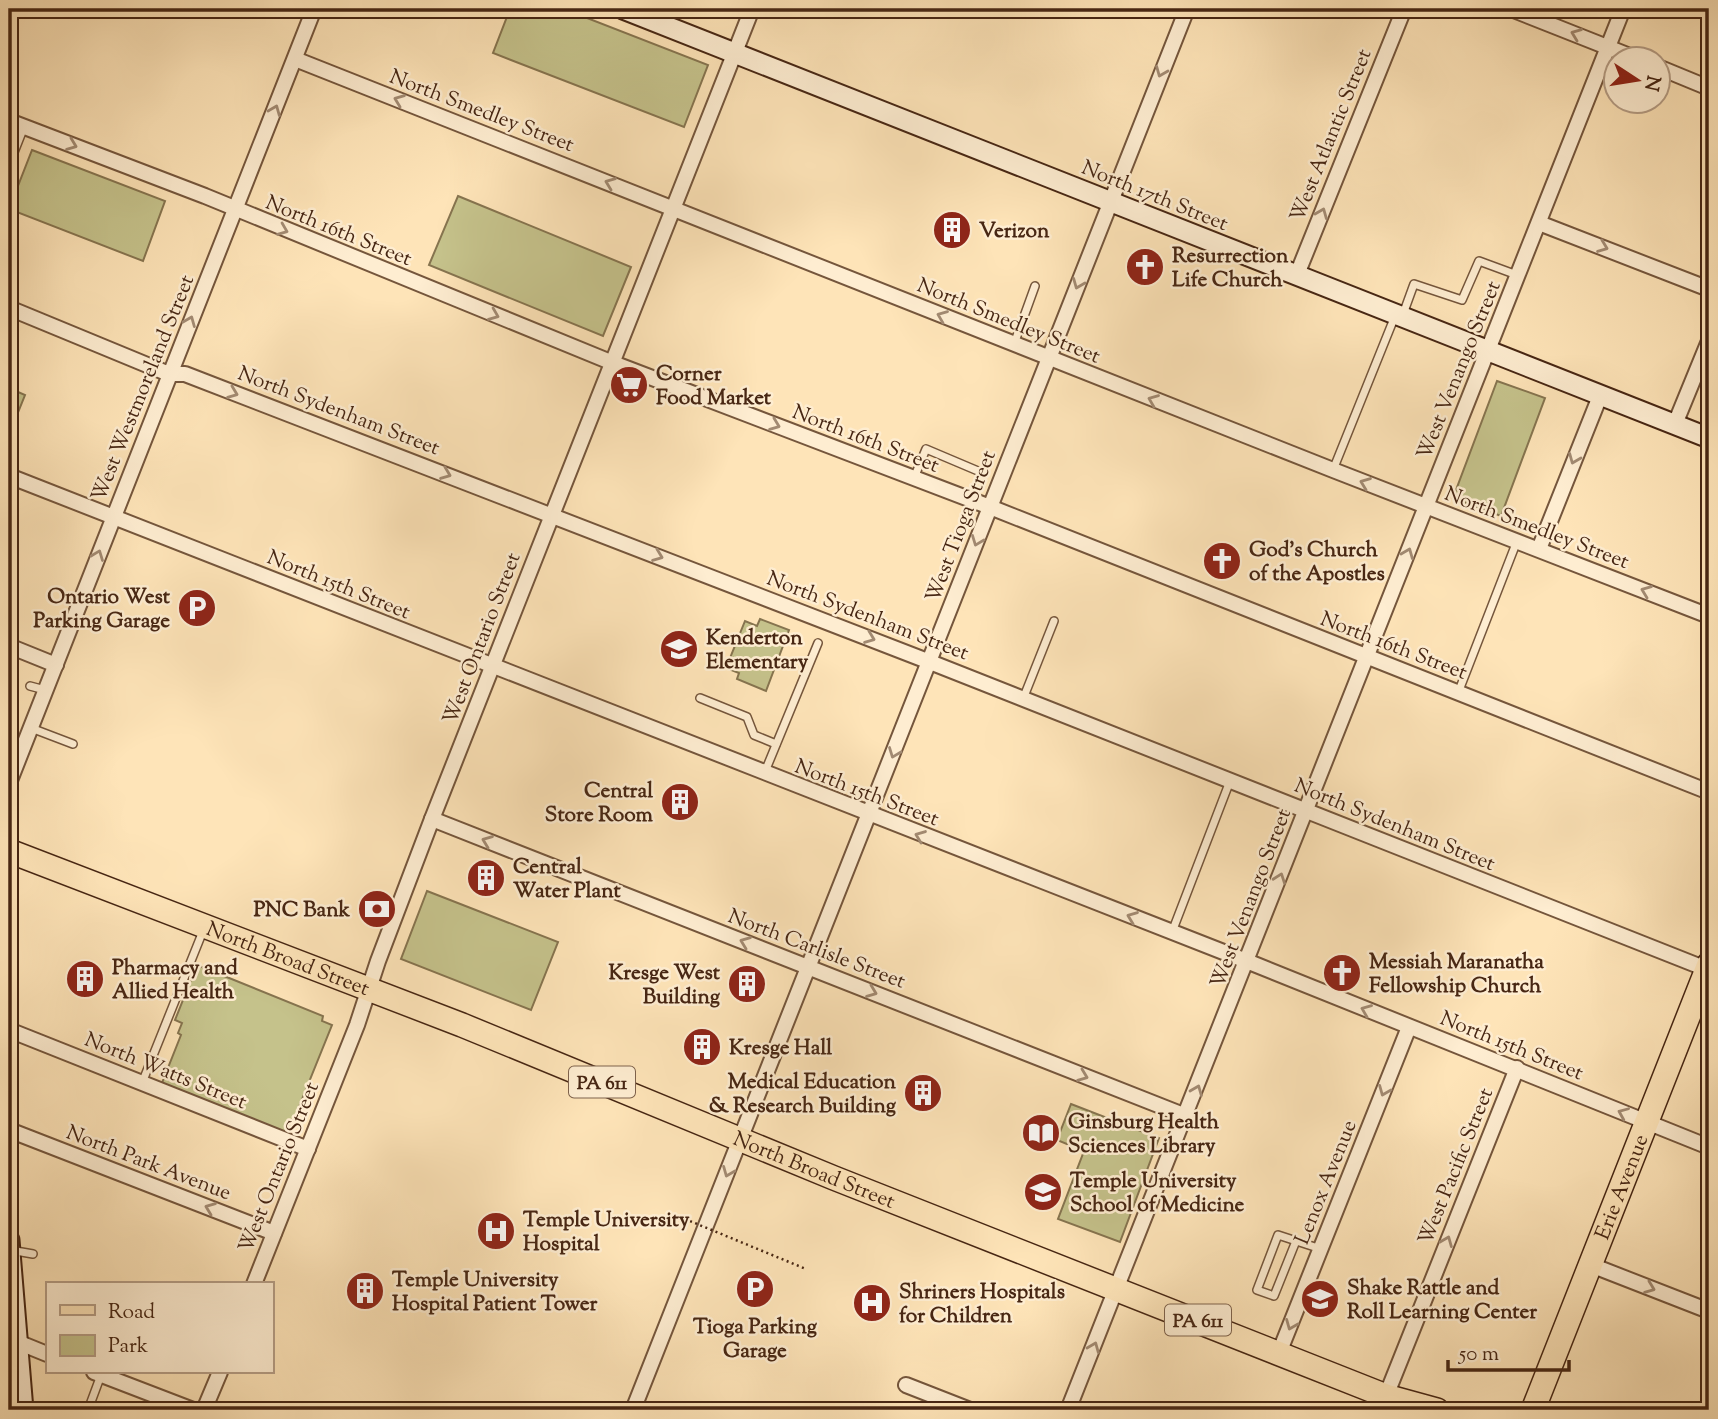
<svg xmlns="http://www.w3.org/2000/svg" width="1718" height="1419" font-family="'Sorts Mill Goudy',serif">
<rect width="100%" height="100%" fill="#fee4b8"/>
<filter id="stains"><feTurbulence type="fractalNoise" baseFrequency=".00286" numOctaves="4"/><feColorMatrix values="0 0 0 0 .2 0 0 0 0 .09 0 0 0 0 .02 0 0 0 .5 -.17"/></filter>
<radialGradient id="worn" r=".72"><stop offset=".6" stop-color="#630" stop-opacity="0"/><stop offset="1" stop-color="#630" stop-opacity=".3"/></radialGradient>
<g fill="#c5c28b" stroke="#86744f" stroke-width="2">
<path d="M510,9H564L708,65L684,127L493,53Z"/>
<path d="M32,150L165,201L143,261L9,209Z"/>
<path d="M458,196L631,267L603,336L429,265Z"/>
<path d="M1497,381L1545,398L1501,516L1453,498Z"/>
<path d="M9,388L25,395L9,435Z"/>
<path d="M760,619L789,630L766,691L737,679L739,673L726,668L745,621L757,626Z"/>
<path d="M427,891L558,942L531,1010L401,959Z"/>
<path d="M197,965L323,1016L322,1021L332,1025L288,1134L162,1083L181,1035L178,1033L182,1023L175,1020Z"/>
<path d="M1071,1104L1159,1138L1120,1242L1058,1219L1084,1151L1057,1140Z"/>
</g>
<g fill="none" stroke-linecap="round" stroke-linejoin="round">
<defs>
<g id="lane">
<path d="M9,165L24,127"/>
<path d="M1402,317L1414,284L1462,300L1479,261L1517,275"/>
<path d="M1014,344L1035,286"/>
<path d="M1333,470L1395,316"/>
<path d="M914,478L926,449L978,471"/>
<path d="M30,686L45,690"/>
<path d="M1458,693L1517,541"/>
<path d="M700,698L747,717L754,735L776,744"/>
<path d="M1023,699L1054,621"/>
<path d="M31,728L73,744"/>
<path d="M764,774L818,643"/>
<path d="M1172,932L1230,781"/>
<path d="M142,1083L203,931"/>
<path d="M1296,1241L1274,1296L1257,1290L1278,1235L1321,1249"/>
<path d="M10,1250L33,1254"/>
<path d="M88,1410L101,1375"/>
</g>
<g id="street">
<path d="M1511,9L1640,60"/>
<path d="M295,59L1333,470L1709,616"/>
<path d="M1658,67L1709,88"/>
<path d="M9,121L205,196L613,363L990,507L1709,792"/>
<path d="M1539,223L1709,289"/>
<path d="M1296,277L1404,9"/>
<path d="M9,308L169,374H185L930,662L1709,970"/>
<path d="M1675,424L1709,341"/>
<path d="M9,476L1249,962L1709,1147"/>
<path d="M1539,549L1600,396"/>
<path d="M9,646L56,665"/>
<path d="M9,783L314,9"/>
<path d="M432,819L1186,1116"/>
<path d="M9,1030L308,1149"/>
<path d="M9,1130L274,1233"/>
<path d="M1591,1265L1709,1311"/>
<path d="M254,1284L357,1025L378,961L432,819L752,9"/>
<path d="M10,1339L47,1354"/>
<path d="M1279,1353L1409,1027"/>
<path d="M94,1372L193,1410"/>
<path d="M906,1385L970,1410"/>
<path d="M1386,1396L1517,1068"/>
<path d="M204,1410L220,1372"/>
<path d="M633,1410L1187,9"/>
<path d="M1068,1410C1256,944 1436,475 1623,9"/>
</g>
<g id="secondary">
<path d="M623,9L1709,438"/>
<path d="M9,1240L23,1410"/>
</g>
<g id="primary">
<path id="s1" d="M9,851L462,1025L834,1178L1386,1396L1437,1410"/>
<path id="s2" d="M1533,1410L1709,964"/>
</g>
</defs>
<use href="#lane" stroke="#75563c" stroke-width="10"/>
<use href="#street" stroke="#75563c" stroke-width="18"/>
<use href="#secondary" stroke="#472613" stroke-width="23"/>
<use href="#primary" stroke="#472613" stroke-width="26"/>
<use href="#lane" stroke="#feedd1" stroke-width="7"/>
<use href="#street" stroke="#feedd1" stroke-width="14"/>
<use href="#secondary" stroke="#feedd1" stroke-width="19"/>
<use href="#primary" stroke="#fee4b8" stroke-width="23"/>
<path stroke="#472613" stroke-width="2.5" stroke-dasharray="2 3.5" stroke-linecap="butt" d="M685,1219L806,1269"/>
</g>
<defs><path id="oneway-chevron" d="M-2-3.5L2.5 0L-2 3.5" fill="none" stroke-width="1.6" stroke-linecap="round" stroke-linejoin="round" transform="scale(1.75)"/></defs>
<g stroke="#a28a72">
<use href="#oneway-chevron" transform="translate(1576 34) rotate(-159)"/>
<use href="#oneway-chevron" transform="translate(1161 72) rotate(112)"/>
<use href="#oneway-chevron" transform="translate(399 100) rotate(-159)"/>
<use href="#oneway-chevron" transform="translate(275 110) rotate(-68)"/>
<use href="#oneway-chevron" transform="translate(72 145) rotate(21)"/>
<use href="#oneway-chevron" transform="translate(610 183) rotate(-159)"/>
<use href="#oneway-chevron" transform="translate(1322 213) rotate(-68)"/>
<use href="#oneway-chevron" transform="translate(283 230) rotate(22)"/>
<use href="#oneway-chevron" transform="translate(1603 247) rotate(21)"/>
<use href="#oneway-chevron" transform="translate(1078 284) rotate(112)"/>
<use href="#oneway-chevron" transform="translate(494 315) rotate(22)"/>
<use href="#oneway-chevron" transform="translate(942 316) rotate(-158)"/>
<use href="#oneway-chevron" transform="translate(190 321) rotate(-68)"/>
<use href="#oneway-chevron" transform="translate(233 393) rotate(21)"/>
<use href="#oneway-chevron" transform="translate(1153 400) rotate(-158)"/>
<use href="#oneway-chevron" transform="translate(775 425) rotate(21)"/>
<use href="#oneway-chevron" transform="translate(1574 459) rotate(112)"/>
<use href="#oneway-chevron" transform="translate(446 474) rotate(21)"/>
<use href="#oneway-chevron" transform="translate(1365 483) rotate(-159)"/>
<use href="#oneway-chevron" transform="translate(977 541) rotate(111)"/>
<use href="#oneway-chevron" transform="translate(1408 553) rotate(-68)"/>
<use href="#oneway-chevron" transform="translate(98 555) rotate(-69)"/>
<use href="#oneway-chevron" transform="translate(658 556) rotate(21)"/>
<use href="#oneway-chevron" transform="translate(1646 591) rotate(-159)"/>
<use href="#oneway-chevron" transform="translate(870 638) rotate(21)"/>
<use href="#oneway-chevron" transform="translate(894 753) rotate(111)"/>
<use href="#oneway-chevron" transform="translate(920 836) rotate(-159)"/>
<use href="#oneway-chevron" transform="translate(487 841) rotate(-159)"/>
<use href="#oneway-chevron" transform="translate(1280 878) rotate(-70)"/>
<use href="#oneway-chevron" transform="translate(1132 917) rotate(-159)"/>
<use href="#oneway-chevron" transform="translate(745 942) rotate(-159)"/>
<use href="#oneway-chevron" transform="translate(872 992) rotate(21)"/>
<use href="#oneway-chevron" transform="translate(1366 1010) rotate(-158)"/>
<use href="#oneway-chevron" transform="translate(1083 1076) rotate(21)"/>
<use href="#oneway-chevron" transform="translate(1197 1090) rotate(-68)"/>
<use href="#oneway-chevron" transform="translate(1384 1091) rotate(112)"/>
<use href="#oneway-chevron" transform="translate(1623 1113) rotate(-157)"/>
<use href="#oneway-chevron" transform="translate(728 1172) rotate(112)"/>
<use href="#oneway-chevron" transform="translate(210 1208) rotate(-159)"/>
<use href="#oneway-chevron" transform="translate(1447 1241) rotate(-68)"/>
<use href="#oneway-chevron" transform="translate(1650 1288) rotate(21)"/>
<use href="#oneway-chevron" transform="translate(1291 1325) rotate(112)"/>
<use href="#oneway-chevron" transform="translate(1094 1347) rotate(-68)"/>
</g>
<defs>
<symbol id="building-disc" viewBox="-11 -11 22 22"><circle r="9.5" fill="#8f2418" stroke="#feedd1"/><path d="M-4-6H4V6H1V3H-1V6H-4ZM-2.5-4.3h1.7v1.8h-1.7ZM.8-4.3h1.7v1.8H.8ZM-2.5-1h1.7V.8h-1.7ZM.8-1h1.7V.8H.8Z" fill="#fff"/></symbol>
<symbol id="church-disc" viewBox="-11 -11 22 22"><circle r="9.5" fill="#8f2418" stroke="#feedd1"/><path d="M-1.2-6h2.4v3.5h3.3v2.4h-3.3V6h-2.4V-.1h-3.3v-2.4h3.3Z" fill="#fff"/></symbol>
<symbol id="supermarket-disc" viewBox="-11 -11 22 22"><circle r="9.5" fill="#8f2418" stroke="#feedd1"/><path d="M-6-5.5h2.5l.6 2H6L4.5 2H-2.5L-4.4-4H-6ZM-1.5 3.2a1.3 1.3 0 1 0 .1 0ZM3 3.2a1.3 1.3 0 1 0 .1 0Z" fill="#fff"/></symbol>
<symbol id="parking-disc" viewBox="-11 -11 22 22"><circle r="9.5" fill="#8f2418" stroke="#feedd1"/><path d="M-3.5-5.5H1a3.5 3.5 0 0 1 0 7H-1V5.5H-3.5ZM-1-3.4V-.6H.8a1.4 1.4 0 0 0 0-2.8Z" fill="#fff"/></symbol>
<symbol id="school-disc" viewBox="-11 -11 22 22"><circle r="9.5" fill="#8f2418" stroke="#feedd1"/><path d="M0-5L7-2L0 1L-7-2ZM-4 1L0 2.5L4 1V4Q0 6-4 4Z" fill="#fff"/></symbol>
<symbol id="bank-disc" viewBox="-11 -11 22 22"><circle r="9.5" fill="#8f2418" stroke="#feedd1"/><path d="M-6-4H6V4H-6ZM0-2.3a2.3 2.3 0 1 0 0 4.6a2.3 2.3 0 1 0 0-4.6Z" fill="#fff"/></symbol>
<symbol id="library-disc" viewBox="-11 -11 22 22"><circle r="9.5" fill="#8f2418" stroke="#feedd1"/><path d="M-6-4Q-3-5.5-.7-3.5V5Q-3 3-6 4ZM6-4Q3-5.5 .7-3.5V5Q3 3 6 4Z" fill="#fff"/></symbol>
<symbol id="university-disc" viewBox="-11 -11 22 22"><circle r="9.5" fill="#8f2418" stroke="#feedd1"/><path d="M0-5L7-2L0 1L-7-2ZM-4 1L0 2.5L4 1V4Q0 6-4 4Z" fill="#fff"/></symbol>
<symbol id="hospital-disc" viewBox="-11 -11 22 22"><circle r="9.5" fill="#8f2418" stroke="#feedd1"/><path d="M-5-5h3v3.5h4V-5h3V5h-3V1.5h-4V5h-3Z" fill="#fff"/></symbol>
</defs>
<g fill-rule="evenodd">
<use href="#building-disc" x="930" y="208" width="44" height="44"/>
<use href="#church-disc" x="1123" y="245" width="44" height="44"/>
<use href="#supermarket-disc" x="607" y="363" width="44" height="44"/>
<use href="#church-disc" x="1200" y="539" width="44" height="44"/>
<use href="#parking-disc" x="175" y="586" width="44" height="44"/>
<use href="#school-disc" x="657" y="627" width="44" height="44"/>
<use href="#building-disc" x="658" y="780" width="44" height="44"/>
<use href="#building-disc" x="464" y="856" width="44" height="44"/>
<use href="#bank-disc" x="355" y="887" width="44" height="44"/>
<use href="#church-disc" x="1320" y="951" width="44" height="44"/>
<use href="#building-disc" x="63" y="957" width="44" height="44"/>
<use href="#building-disc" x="725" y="962" width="44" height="44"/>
<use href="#building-disc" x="680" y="1025" width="44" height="44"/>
<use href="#building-disc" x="901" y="1071" width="44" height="44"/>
<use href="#library-disc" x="1019" y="1111" width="44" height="44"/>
<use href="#university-disc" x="1021" y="1170" width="44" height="44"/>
<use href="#hospital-disc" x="474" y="1209" width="44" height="44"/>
<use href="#parking-disc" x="733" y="1267" width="44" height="44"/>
<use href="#building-disc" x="343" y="1269" width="44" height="44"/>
<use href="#school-disc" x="1298" y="1277" width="44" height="44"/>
<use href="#hospital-disc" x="850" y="1281" width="44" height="44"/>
</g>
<g text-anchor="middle" stroke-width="5" stroke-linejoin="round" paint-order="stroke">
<g fill="#feedd1" stroke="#7e624c" stroke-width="2">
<rect x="569" y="1066.5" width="66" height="31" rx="5"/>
<rect x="1165" y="1304.5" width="66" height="31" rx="5"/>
</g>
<g font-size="19" font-weight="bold" fill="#472613">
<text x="602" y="1089">PA 611</text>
<text x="1198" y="1327">PA 611</text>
</g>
<g font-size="21" fill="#472613" stroke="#feedd1">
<text transform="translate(482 110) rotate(21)" y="7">North Smedley Street</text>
<text transform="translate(1330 135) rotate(-68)" y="7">West Atlantic Street</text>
<text transform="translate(1155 195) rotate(22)" y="7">North 17th Street</text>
<text transform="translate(339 230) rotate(22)" y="7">North 16th Street</text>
<text transform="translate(1009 320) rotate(22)" y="7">North Smedley Street</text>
<text transform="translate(1458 370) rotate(-68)" y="7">West Venango Street</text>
<text transform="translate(142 388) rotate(-68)" y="7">West Westmoreland Street</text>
<text transform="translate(339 410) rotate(21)" y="7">North Sydenham Street</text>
<text transform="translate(866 438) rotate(21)" y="7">North 16th Street</text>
<text transform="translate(960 526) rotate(-69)" y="7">West Tioga Street</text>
<text transform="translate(1537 527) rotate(21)" y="7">North Smedley Street</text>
<text transform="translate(339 584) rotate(22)" y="7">North 15th Street</text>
<text transform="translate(868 615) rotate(21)" y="7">North Sydenham Street</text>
<text transform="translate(481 638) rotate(-69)" y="7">West Ontario Street</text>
<text transform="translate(1394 645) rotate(21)" y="7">North 16th Street</text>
<text transform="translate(867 792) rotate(21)" y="7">North 15th Street</text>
<text transform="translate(1395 824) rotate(22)" y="7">North Sydenham Street</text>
<text transform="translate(1250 898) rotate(-69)" y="7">West Venango Street</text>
<text transform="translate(817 948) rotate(21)" y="7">North Carlisle Street</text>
<text dy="7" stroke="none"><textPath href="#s1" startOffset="299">North Broad Street</textPath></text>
<text transform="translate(1512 1045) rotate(22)" y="7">North 15th Street</text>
<text transform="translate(166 1070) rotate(22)" y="7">North Watts Street</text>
<text transform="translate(149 1162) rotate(21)" y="7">North Park Avenue</text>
<text transform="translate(1455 1166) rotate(-68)" y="7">West Pacific Street</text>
<text transform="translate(278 1167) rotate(-68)" y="7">West Ontario Street</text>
<text dy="7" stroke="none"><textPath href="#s1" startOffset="866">North Broad Street</textPath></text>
<text transform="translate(1325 1182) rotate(-68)" y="7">Lenox Avenue</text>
<text dy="7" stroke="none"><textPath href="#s2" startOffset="240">Erie Avenue</textPath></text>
</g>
<g font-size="21" font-weight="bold" fill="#472613" stroke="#feedd1" text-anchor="start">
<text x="979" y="237">Verizon</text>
<text x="1172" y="262">Resurrection<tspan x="1172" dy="24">Life Church</tspan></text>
<text x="656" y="380">Corner<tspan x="656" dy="24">Food Market</tspan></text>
<text x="1249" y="556">God's Church<tspan x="1249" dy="24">of the Apostles</tspan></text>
<text x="170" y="603" text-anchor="end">Ontario West<tspan x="170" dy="24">Parking Garage</tspan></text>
<text x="706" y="644">Kenderton<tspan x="706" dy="24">Elementary</tspan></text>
<text x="653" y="797" text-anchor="end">Central<tspan x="653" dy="24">Store Room</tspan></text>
<text x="513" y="873">Central<tspan x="513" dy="24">Water Plant</tspan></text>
<text x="350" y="916" text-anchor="end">PNC Bank</text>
<text x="1369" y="968">Messiah Maranatha<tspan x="1369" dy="24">Fellowship Church</tspan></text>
<text x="112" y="974">Pharmacy and<tspan x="112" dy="24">Allied Health</tspan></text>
<text x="720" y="979" text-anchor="end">Kresge West<tspan x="720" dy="24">Building</tspan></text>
<text x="729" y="1054">Kresge Hall</text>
<text x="896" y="1088" text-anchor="end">Medical Education<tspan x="896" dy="24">&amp; Research Building</tspan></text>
<text x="1068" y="1128">Ginsburg Health<tspan x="1068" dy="24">Sciences Library</tspan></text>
<text x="1070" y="1187">Temple University<tspan x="1070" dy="24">School of Medicine</tspan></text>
<text x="523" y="1226">Temple University<tspan x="523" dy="24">Hospital</tspan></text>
<text x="392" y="1286">Temple University<tspan x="392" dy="24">Hospital Patient Tower</tspan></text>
<text x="1347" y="1294">Shake Rattle and<tspan x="1347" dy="24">Roll Learning Center</tspan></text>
<text x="899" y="1298">Shriners Hospitals<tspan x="899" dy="24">for Children</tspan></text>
<text x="755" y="1333" text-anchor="middle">Tioga Parking<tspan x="755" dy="24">Garage</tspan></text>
</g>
</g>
<rect width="1718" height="1419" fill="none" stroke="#fee4b8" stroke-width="35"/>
<rect x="10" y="10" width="1697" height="1398" fill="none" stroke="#472613" stroke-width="3.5"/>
<rect x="18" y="18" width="1683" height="1384" fill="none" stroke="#472613" stroke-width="2"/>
<rect x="46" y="1282" width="228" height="91" fill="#feedd1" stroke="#b59d85" stroke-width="2"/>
<rect x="60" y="1305" width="35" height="10" fill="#fee4b8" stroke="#b59d85" stroke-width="2"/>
<text x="108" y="1318" font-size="21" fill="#472613">Road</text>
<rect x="60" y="1335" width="35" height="21" fill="#c5c28b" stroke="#b59d85" stroke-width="2"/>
<text x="108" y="1352" font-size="21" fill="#472613">Park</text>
<g transform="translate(1637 80) rotate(102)"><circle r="33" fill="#feedd1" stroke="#b59d85" stroke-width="2"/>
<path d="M0-5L12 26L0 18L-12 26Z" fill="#8f2418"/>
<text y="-10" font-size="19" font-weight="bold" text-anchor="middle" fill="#472613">N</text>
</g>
<path d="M1448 1360v10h121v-10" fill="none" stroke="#472613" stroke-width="3.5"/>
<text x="1459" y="1360" font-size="21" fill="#472613" stroke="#feedd1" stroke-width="5" paint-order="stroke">50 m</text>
<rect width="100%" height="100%" filter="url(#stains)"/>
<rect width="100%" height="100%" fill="url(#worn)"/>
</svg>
